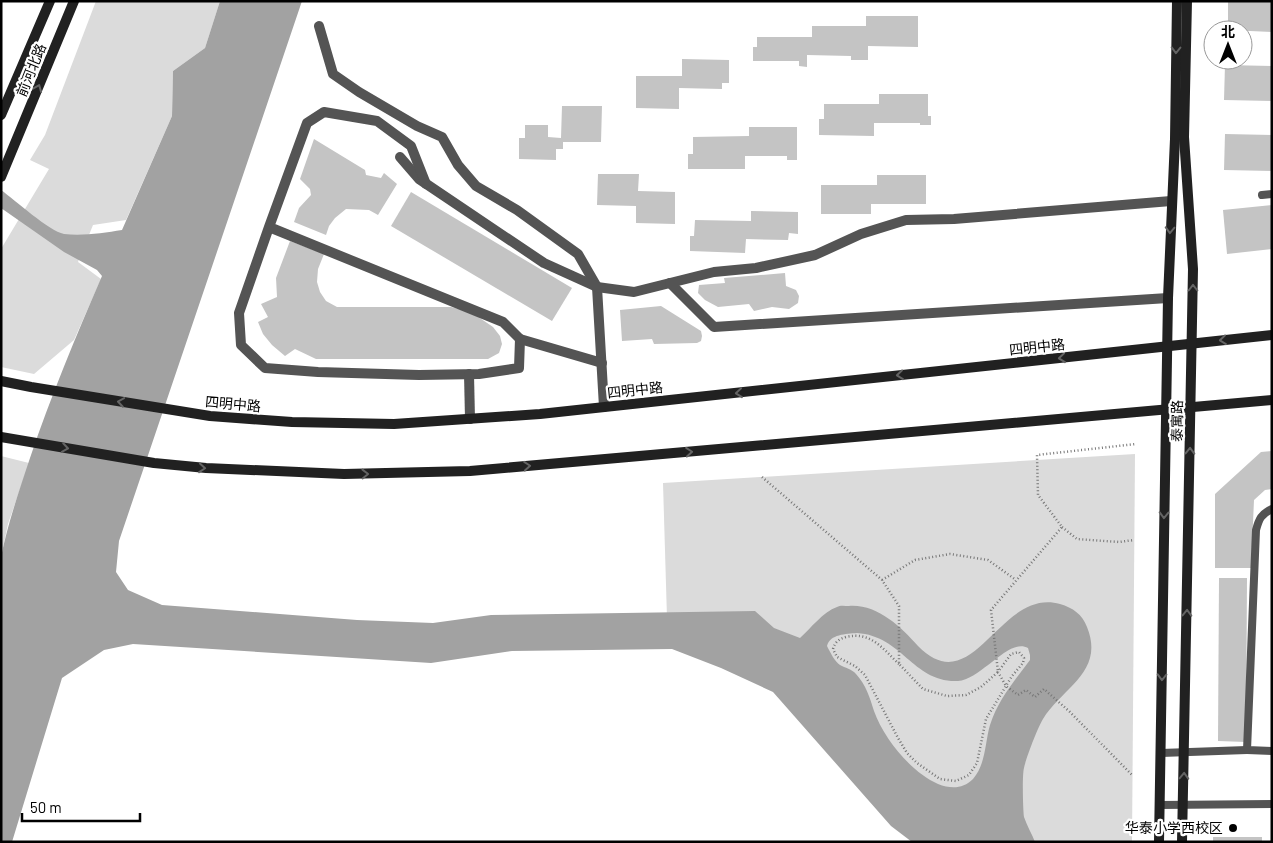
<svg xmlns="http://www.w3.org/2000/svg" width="1273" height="843" font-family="Barlow,'Noto Sans SC',sans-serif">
<rect width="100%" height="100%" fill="#fff"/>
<g fill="#dbdbdb">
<path d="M96,1H220L205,48L173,71L172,116L126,220L93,225L78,262L101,279L74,340L34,374L1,367V249L49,169L30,160L45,135Z"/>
<path d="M1135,454L1132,842H1010L667,618L663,483Z"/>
<path d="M1,456L29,463L8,524L1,557Z"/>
</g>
<path fill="#a2a2a2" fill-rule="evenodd" d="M220,1H302L119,541L116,572L128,590L162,605L357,620L433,623L491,615L755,611L774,628L800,638C811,628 823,612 837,607C840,605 845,606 849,606C877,604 900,626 918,646C974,703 999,587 1060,604C1073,608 1082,614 1087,627C1105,672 1063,687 1043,719C1038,727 1026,758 1024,768C1022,775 1023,810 1024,817C1027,826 1032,834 1035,842H912L891,826L773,692L721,668L672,649L512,651L431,663L133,644L104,650L62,678L12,842H1V557C8,523 19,491 30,458C51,396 76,336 102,276L97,270L64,252L1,208V190C15,200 49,231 64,234C83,236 104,233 122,230L172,116L173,71L205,48ZM857,633C903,636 913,683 958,681C982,679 1009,637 1028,648L1030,655V660C1015,680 998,700 990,725C985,742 986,764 973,779C963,789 951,789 938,784C911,772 884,739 874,711C870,698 866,685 856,674C852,669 845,668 840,665C835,662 830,652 827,646C830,634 846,634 857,633Z"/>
<g fill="#c4c4c4">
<path d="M1228,1H1272V32L1228,30Z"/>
<path d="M866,16H918V47L868,46V60H851V56L807,55V67L799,66V61H753V47H757V37H812V26H866Z"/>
<path d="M682,59L729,60V83H722V89L679,88V109L636,108V76H682Z"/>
<path d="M1225,65L1272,66V101L1224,100Z"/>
<path d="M879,94H928V116H931V125H920V123H874V136L819,135V119H824V104H879Z"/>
<path d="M562,106H602L601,142H563V149H556V160L519,159V138H525V125H548V137L561,138Z"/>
<path d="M749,127H797V160H787V156H745V169H688V154H693V137L749,136Z"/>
<path d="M1225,134L1272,135V171L1224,170Z"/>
<path d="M314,139L365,170L366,175L381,178L384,173L397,184L378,215L369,210L346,209L335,218L329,226L326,235L294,222L299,208L311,195L310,189L300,179Z"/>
<path d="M598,174H639L638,191L675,192V224L636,223V206L597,205Z"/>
<path d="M877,175H926V204H871V214H821V185H877Z"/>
<path d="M411,192L572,288L552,321L391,226Z"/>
<path d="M1272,205V249L1227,254L1223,210Z"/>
<path d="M751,211L798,212V234L789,233L788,240L746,239L745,253L690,251V236H694L695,220L751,221Z"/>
<path d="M290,241L324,254L318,269L317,282L320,292L326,301L337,307H451L471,312L493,327L500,336L502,344L499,353L488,359H316L295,349L285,356L272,345L263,334L258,322L268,317L261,304L277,297L276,278Z"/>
<path d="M785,273L786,286L796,290L799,296L798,303L789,309L772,307L754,311L749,304L718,307L705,300L698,293L699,285L725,283L724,278Z"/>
<path d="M661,306L701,331L702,336L701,341L697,343L654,344L652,339L622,341L620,310Z"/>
<path d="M1272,451V489L1265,490L1254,500L1251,568H1215V494L1261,452Z"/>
<path d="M1219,578H1247L1246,742L1218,741Z"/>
<rect x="1213" y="837" width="49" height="5"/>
</g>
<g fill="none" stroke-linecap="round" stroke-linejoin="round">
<g stroke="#767676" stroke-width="2.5" stroke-dasharray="1 2.5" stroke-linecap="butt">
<path d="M762,477L882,580L899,606V664L923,689L947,696L966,695L981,687L998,672L991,610L1062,527L1038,495L1037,455L1136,444"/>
<path d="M1062,527L1077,539L1119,542L1134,540"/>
<path d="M882,580L915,560L950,554L988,560L1016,580"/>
<path d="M899,664C883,649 871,631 846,637C839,639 835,642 833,649L837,657L855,666L865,675L898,738L907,753L917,763L940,779L956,781L969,775L977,763L986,719L1012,676L1023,663L1024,658L1019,652L1011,654L998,672L1006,686L1018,695L1026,690L1035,697L1044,689L1070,712L1132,775"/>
</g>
<g stroke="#545454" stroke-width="8">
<path d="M1262,195L1272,194"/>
<path d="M1272,509C1261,514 1259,519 1256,530L1247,750L1272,751"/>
<path d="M1161,753L1247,750"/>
<path d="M1160,805L1272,804"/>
</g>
<g stroke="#545454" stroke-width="10">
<path d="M319,26L333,74L359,92L417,126L442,137L458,165L476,186L517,210L578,254L597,287L604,407"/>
<path d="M400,157L419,179L544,263L597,287L634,292L714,272L756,268L815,255L861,234L906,220L954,219L1171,201"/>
<path d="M269,227L503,322L520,339L519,368L479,374L419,375L318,372L265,368L241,345L239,313L269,227L307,123L324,112L377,121L411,146L426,184"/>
<path d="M670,283L714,327L1168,298"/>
<path d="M520,339L602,363"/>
<path d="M469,374L470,419"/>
</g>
<g stroke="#212121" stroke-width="10">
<path d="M1,115L50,1"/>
<path d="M1,177L74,1"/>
<path d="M1,381L31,387L210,416L292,422L394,424L540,414L1272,335"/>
<path d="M1,437L154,463L206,468L344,474L470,471L1272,400"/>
<path d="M1159,842L1168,298L1175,139L1177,1"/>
<path d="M1182,842L1193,269L1184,137L1187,1"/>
</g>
</g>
<defs><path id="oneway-chevron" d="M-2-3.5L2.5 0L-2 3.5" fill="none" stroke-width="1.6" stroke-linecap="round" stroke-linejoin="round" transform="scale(1.25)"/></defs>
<g stroke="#646464">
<use href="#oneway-chevron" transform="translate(1176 50) rotate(91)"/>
<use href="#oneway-chevron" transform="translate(38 88) rotate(-68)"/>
<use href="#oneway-chevron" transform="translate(1170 230) rotate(92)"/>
<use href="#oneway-chevron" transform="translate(1193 288) rotate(-90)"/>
<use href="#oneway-chevron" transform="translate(1223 340) rotate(174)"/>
<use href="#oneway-chevron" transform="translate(1062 358) rotate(174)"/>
<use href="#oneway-chevron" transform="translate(900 375) rotate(174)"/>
<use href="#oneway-chevron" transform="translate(739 393) rotate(174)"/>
<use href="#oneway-chevron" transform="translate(121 402) rotate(-171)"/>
<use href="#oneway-chevron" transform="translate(65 448) rotate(9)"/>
<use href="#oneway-chevron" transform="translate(1190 451) rotate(-89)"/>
<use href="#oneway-chevron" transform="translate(689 452) rotate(-5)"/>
<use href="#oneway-chevron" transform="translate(527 466) rotate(-5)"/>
<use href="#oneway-chevron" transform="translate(202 468) rotate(5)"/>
<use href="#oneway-chevron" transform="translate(365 474) rotate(-1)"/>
<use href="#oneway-chevron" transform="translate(1164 515) rotate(91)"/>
<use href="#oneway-chevron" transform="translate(1187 613) rotate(-89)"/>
<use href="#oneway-chevron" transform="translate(1162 677) rotate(91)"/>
<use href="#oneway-chevron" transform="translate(1184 776) rotate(-88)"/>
</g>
<circle fill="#000" stroke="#fff" stroke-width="2" cx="1233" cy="828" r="5"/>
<g text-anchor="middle" stroke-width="4.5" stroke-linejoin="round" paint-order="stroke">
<g font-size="14" fill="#000" stroke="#fff">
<text transform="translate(31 70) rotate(-68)" y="5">前河北路</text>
<text transform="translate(1037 347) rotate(-6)" y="5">四明中路</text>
<text transform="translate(635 390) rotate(-6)" y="5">四明中路</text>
<text transform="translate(233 404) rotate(5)" y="5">四明中路</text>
<text transform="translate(1177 421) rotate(-89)" y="5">泰寓路</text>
</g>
<g font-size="14" fill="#000" stroke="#fff" text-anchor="end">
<text x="1223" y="833">华泰小学西校区</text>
</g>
</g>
<rect width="1273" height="843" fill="none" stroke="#000000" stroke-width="5"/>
<g transform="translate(1228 45)"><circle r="24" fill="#ffffff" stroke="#999999"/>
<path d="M0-4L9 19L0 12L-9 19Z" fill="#000000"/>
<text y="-8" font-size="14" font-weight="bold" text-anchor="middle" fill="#000000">北</text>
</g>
<path d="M22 813v8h118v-8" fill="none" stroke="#000000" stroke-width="2.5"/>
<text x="30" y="813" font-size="15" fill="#000000" stroke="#ffffff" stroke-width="4" paint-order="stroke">50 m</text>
</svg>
